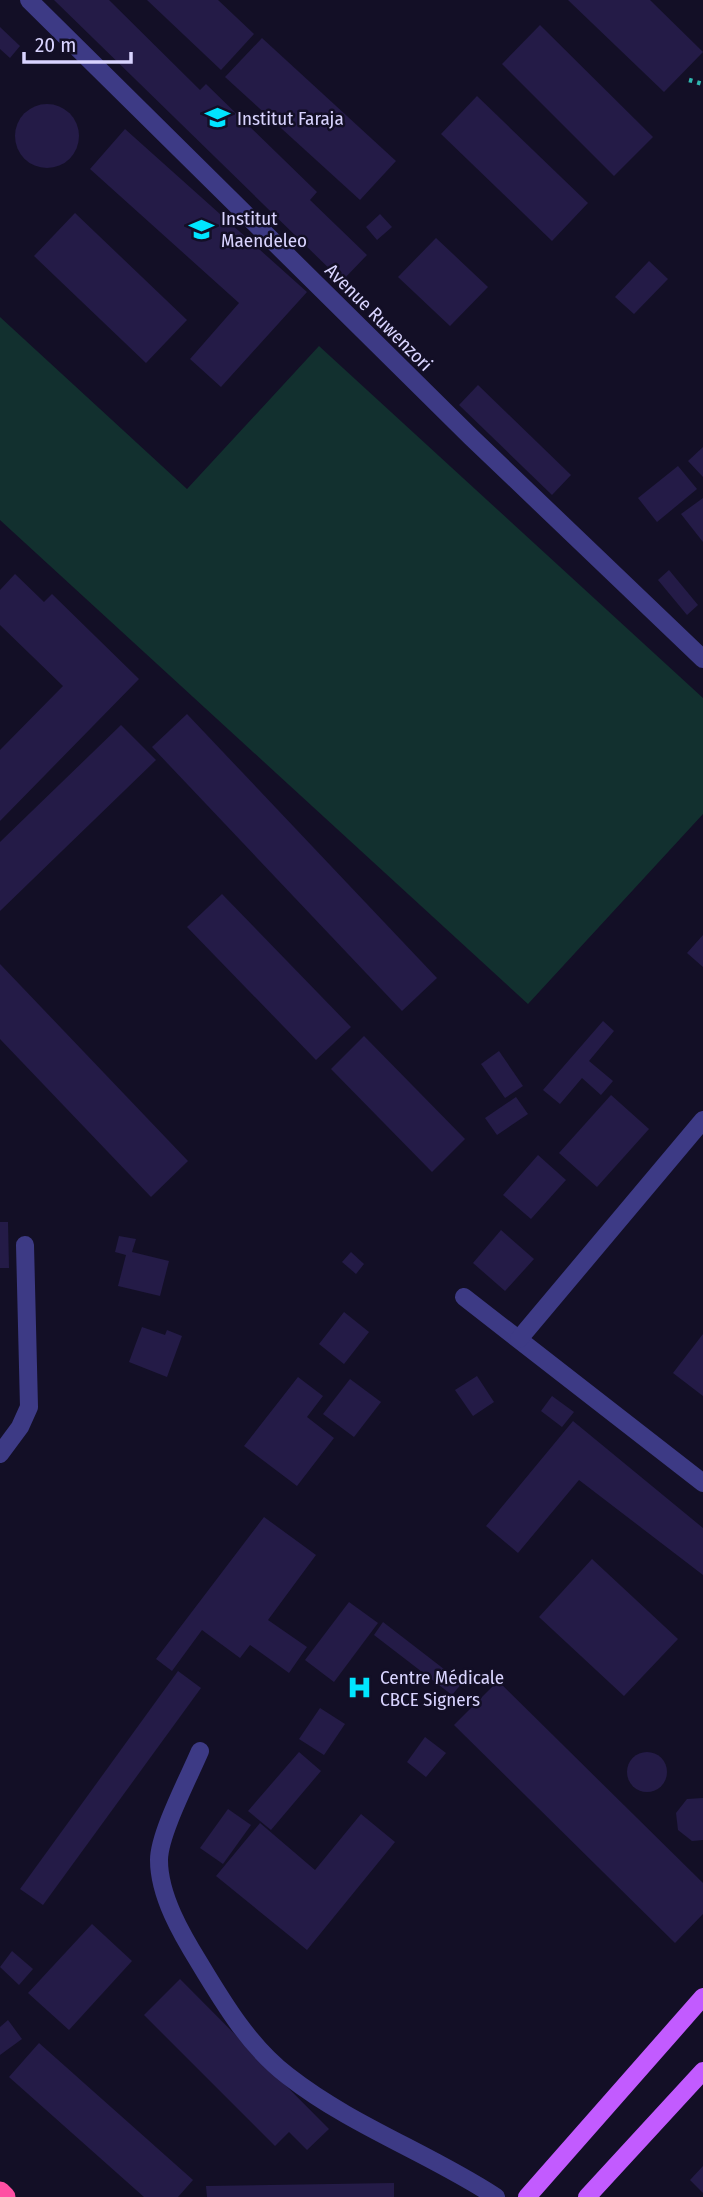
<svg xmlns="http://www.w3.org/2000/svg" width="703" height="2197" font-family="'Fira Sans Condensed',sans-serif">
<rect width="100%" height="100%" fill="#130f26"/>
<path fill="#12302f" d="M0,317L187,489L319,346L703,698V814L528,1004L0,520Z"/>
<g fill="#241b47">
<path d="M54,0H109L200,90L206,84L317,192L310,200L367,255L342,281Z"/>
<path d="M147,0H218L254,34L221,70Z"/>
<path d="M568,0H650L703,52L664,92Z"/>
<path d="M540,25L653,137L614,176L502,64Z"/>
<path d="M0,27L20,46L10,58L0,49Z"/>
<path d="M262,38L396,161L360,200L225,77Z"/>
<path d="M477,96L588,203L552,241L441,134Z"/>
<circle cx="47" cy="136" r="32"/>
<path d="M125,129L307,292L221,387L190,359L239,303L90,169Z"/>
<path d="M75,213L187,320L146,363L34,256Z"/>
<path d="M380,214L392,227L377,240L366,227Z"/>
<path d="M436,238L488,287L450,326L398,277Z"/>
<path d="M649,261L668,279L634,314L615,297Z"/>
<path d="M478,385L571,475L552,495L459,405Z"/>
<path d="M703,447V477L688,461Z"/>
<path d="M678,466L697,489L657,522L638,498Z"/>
<path d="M703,498V542L681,514Z"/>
<path d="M669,570L698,605L687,615L658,580Z"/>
<path d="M15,574L44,602L52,594L139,679L0,821V750L63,686L0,625V590Z"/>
<path d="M187,714L437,978L402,1011L152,747Z"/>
<path d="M121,725L156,760L0,911V842Z"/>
<path d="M222,894L351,1027L316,1060L187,927Z"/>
<path d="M703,935V967L687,953Z"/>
<path d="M0,964L188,1161L151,1197L0,1039Z"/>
<path d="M603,1021L614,1031L589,1061L613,1081L601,1095L582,1078L560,1104L543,1090Z"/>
<path d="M364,1036L465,1139L432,1172L331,1069Z"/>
<path d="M499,1051L523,1086L505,1098L481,1064Z"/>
<path d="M611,1095L649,1129L597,1187L559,1153Z"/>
<path d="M516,1097L528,1114L497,1135L485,1118Z"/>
<path d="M538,1155L566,1180L531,1219L503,1195Z"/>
<path d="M0,1222H8L9,1268H0Z"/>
<path d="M501,1230L534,1259L505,1291L473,1263Z"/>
<path d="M119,1236L136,1239L132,1252L169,1261L160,1296L118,1286L126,1255L115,1252Z"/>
<path d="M351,1252L364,1264L356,1274L342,1262Z"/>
<path d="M344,1312L369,1332L344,1364L319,1344Z"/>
<path d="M142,1327L165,1335L167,1330L182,1336L167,1377L129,1362Z"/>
<path d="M703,1334V1396L673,1373Z"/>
<path d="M477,1376L494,1402L473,1416L455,1390Z"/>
<path d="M298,1377L323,1396L307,1417L334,1438L297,1486L244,1446Z"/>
<path d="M350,1379L381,1402L354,1437L323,1414Z"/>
<path d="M552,1396L574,1412L562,1427L541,1411Z"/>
<path d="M573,1421L703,1528V1575L579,1480L518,1553L486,1526Z"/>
<path d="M264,1517L316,1555L268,1620L307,1647L289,1673L250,1645L240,1658L202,1630L172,1671L156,1659Z"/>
<path d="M592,1559L678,1639L624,1696L539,1617Z"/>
<path d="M349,1602L378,1623L334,1682L305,1660Z"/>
<path d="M383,1622L462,1683L452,1695L374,1635Z"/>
<path d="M178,1671L201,1688L43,1905L20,1889Z"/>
<path d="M498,1681L703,1883V1914L675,1943L454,1725Z"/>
<path d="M320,1708L345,1724L324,1755L299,1739Z"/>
<path d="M425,1737L446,1753L426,1777L407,1762Z"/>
<circle cx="647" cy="1772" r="20"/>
<path d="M299,1752L321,1771L271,1830L248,1811Z"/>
<path d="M703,1798V1840L692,1841L678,1830L676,1813L687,1799Z"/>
<path d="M228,1809L251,1825L223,1864L200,1848Z"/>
<path d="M361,1814L395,1842L307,1950L216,1876L260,1823L315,1870Z"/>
<path d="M92,1924L132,1961L69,2030L28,1993Z"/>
<path d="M12,1951L33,1969L19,1985L0,1967Z"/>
<path d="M180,1979L329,2129L307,2150L289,2132L275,2146L144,2015Z"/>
<path d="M8,2020L22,2039L0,2055V2027Z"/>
<path d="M39,2043L193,2180L178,2197H144L9,2077Z"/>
<path d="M703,2166V2193L690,2180Z"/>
<path d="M394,2183V2197H207L206,2186Z"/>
</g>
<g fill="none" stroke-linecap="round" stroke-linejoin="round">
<path stroke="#2fb8b0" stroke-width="4.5" stroke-dasharray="3.5 5" stroke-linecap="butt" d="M689,80L703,84"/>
<g stroke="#3d3a85" stroke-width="18">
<path d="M29,0L471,437L703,659"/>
<path d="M464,1297L703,1483"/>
<path d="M519,1339L703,1120"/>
<path d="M0,1454L20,1427L29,1407L25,1245"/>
<path d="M200,1751C189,1777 159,1834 159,1860C159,1896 182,1935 200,1964C224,2004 250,2047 288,2076C352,2126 429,2153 496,2197"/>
</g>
<g stroke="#c25bff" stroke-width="18">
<path d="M527,2197L703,1997"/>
<path d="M587,2197L703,2071"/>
</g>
<path stroke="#ff4fa3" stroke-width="21" d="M0,2192L5,2197"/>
</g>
<defs>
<symbol id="school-bare" viewBox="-9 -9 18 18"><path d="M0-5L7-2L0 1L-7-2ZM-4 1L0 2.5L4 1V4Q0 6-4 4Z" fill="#00e5ff" stroke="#130f26" stroke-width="2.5" paint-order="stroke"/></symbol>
<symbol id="hospital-bare" viewBox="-9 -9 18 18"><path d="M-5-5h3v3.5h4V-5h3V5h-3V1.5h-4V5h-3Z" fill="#00e5ff" stroke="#130f26" stroke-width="2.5" paint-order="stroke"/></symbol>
</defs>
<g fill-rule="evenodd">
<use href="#school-bare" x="200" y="100" width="35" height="35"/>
<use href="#school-bare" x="184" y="212" width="35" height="35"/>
<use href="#hospital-bare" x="342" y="1670" width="35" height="35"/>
</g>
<g text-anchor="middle" stroke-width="5" stroke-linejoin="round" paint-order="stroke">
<g font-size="19" fill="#d9d4ff" stroke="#130f26" text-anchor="start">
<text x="237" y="125">Institut Faraja</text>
<text x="221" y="225">Institut<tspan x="221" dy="22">Maendeleo</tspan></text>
<text x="380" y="1684">Centre Médicale<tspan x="380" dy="22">CBCE Signers</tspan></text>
</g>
<g font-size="19" fill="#d9d4ff" stroke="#130f26">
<text transform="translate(379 317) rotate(45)" y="7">Avenue Ruwenzori</text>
</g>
</g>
<path d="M24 52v10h107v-10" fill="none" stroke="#d9d4ff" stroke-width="3.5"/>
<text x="35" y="52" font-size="21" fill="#d9d4ff" stroke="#130f26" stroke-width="5" paint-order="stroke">20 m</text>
</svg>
